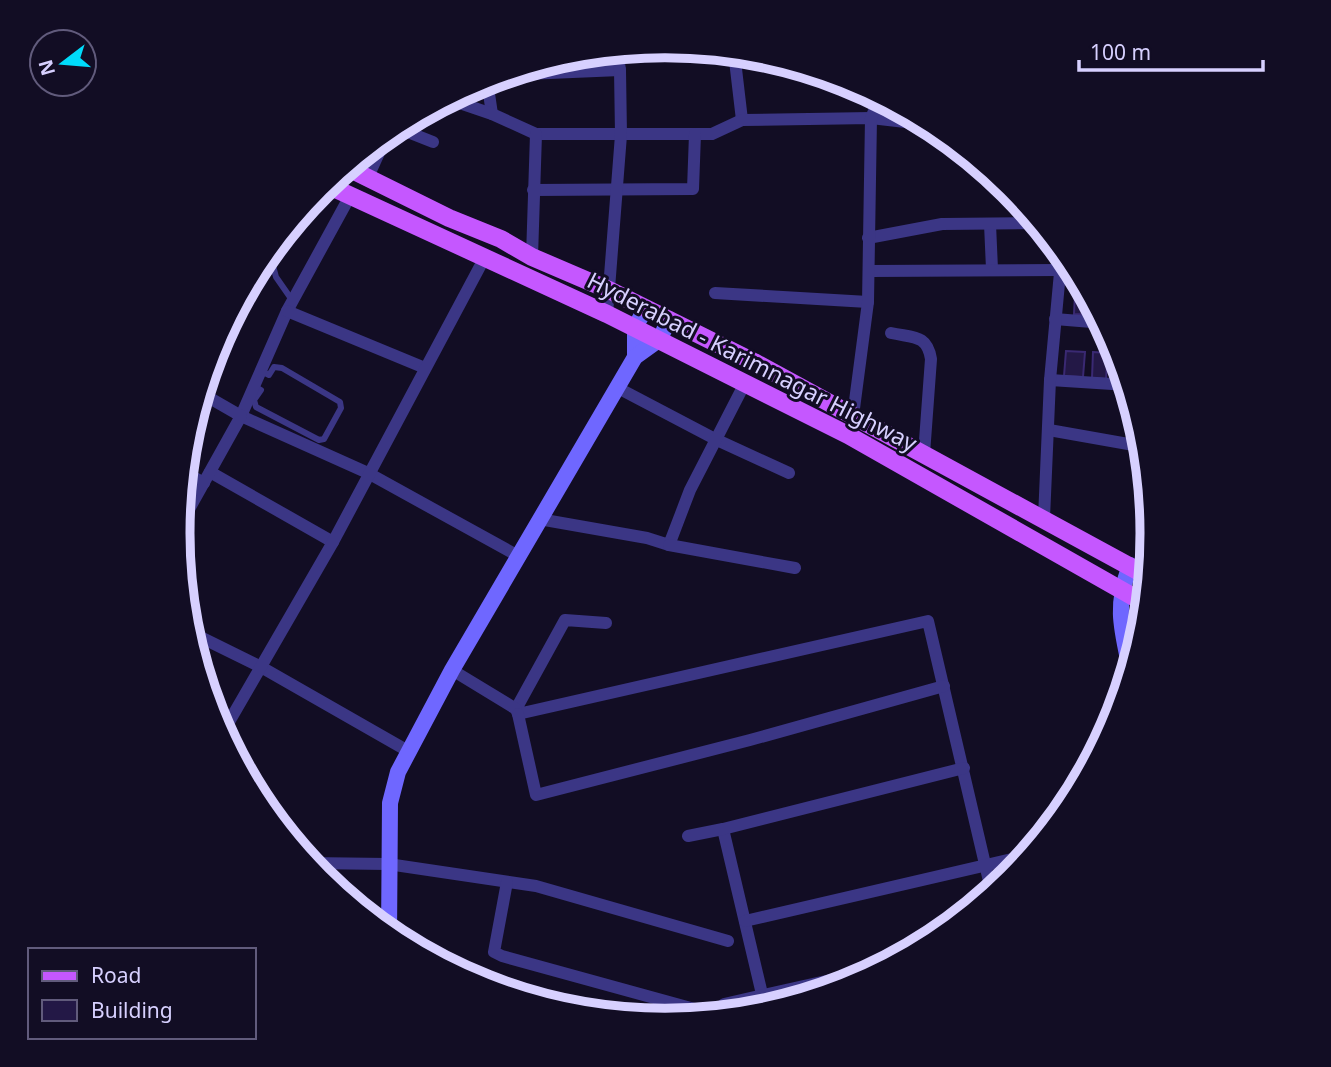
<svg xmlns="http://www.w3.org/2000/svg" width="1331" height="1067" font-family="'Noto Sans',sans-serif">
<rect width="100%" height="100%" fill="#120d24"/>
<g fill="#231846" stroke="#3a2973" stroke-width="2">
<path d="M1068,259L1071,263L1084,286L1067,285Z"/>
<path d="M1075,293H1088L1096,309V315L1074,314Z"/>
<path d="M1066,351L1085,352L1083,377L1064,376Z"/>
<path d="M1093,352L1108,353L1106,379L1092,378Z"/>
<path d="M1112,354H1119L1126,379L1110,378Z"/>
</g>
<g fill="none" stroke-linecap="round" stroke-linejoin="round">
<g stroke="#3b3685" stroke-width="6">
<path d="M269,251L276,277L292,300"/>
<path d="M254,386L261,390L254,400L256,407L319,440L324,439L341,408L340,402L282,368L274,367L269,375L261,371"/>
</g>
<g stroke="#3b3685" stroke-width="12">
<path d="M734,52L742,120"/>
<path d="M504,75L620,70"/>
<path d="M487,80L492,114"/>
<path d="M448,99L492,114L536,134H712L742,120L871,118L931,125"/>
<path d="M395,127L433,142"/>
<path d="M368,177L388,133"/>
<path d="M533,190L693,189L695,134"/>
<path d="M350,196L287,311L241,416L368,473L520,557"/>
<path d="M990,224L992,269"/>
<path d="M868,238L942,224L1039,223"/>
<path d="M532,257L536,134"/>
<path d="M870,271L1059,270"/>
<path d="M715,293L868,302"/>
<path d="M287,311L425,368"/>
<path d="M607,314L621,135L620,70L617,50"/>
<path d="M1055,319L1104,323"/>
<path d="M891,333C913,338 927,334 931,359L924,454"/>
<path d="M1050,380L1128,385"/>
<path d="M618,388L717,440L789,473"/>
<path d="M853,416L868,302L871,118L880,97"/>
<path d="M1049,430L1145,447"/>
<path d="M184,472L204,483"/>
<path d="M210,472L333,542"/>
<path d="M1044,518L1050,380L1062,251"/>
<path d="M539,519L647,538L669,545L690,490L745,383"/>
<path d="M178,529L241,416L201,393"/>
<path d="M669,545L795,568"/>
<path d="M606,623L565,620L516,709L518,714L928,621L992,894"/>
<path d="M188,631L261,667L408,751"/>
<path d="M452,670L516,709"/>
<path d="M518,714L536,795L750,740L944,686"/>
<path d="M222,734L333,542L485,257"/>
<path d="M723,829L766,1011"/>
<path d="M688,836L723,829L964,768"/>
<path d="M308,863L388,864L536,886L728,941"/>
<path d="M507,882L494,952L502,956L709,1013"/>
<path d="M745,921L1030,855"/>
<path d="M724,1004L835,979"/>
</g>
<g stroke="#6f67ff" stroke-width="16">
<path d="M635,357V327L646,308"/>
<path d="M1130,565C1114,608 1122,630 1131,673"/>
<path d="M389,935L390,803L398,772L452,670L635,357L660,339L669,319"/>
</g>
<g stroke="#c557ff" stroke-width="18">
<path d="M346,167L449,218L501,239L532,257L609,290L754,362L1149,577"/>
<path d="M325,184L607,314L848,435L1146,604"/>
</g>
</g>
<g text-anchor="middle" stroke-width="6" stroke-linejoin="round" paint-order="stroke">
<g font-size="23" fill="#d7d0ff" stroke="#120d24">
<text transform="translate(752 362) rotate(27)" y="8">Hyderabad - Karimnagar Highway</text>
</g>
</g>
<path d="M0 0H1331V1067H0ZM190 533a475 475 0 1 1 950 0a475 475 0 1 1-950 0Z" fill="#120d24" fill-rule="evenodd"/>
<path fill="none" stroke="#d7d0ff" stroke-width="9" d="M190 533a475 475 0 1 1 950 0a475 475 0 1 1-950 0Z"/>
<rect x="28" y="948" width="228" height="91" fill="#120d24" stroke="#615b7c" stroke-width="2"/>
<rect x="42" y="971" width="35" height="10" fill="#c557ff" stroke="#615b7c" stroke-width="2"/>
<text x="91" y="983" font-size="21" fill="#d7d0ff">Road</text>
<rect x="42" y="1000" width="35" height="21" fill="#231846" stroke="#615b7c" stroke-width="2"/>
<text x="91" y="1018" font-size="21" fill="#d7d0ff">Building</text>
<g transform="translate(63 63) rotate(254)"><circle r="33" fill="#120d24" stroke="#615b7c" stroke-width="2"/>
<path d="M0-5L12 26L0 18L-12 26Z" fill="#00dbfb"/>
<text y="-10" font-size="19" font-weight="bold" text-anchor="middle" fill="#d7d0ff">N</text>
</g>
<path d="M1079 60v10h184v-10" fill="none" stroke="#d7d0ff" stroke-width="3.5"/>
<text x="1090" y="60" font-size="21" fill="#d7d0ff" stroke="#120d24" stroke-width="5" paint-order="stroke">100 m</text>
</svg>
